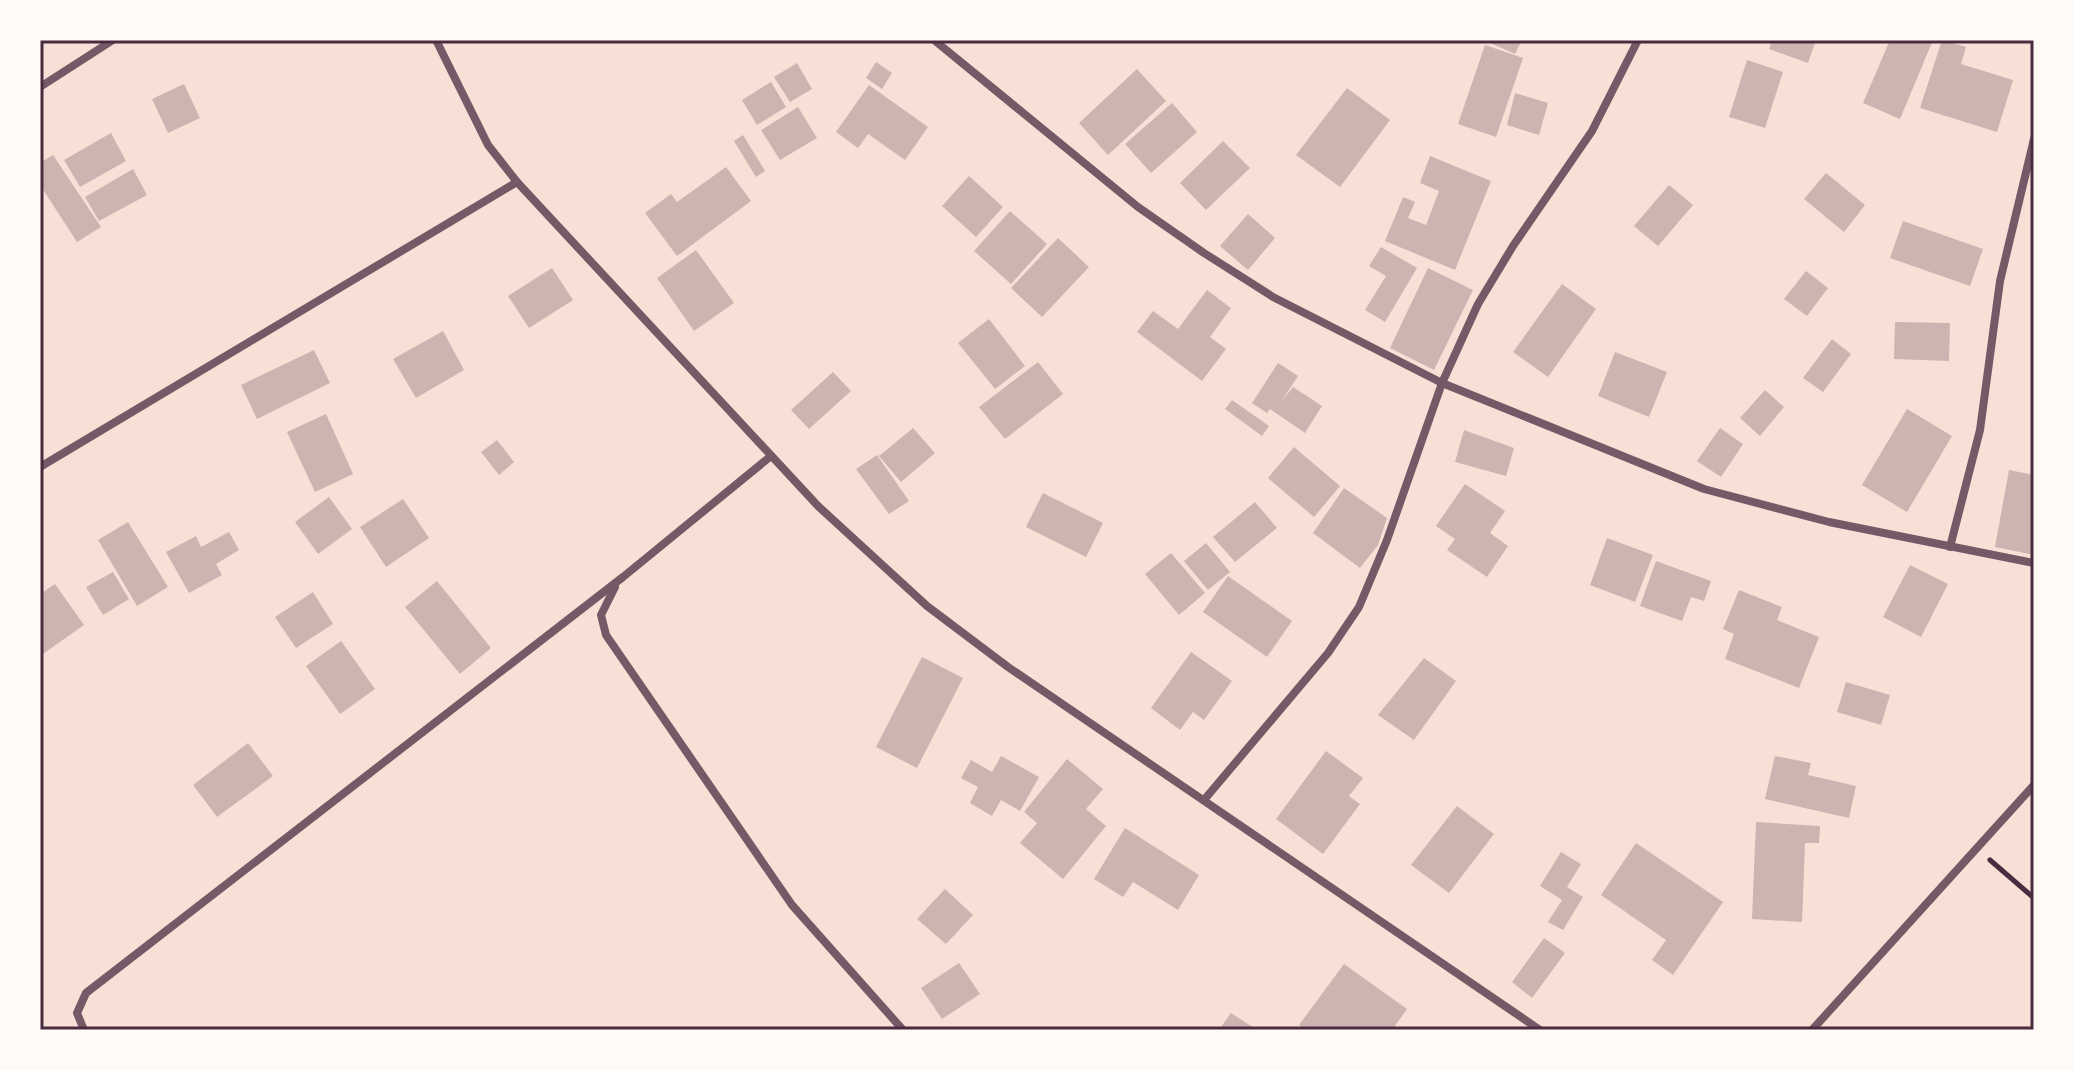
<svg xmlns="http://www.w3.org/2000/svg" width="2074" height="1070" font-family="Lato,sans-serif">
<rect width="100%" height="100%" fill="#f7e1d7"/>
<g fill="#ccb4b1">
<path d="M1484,40H1522L1515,54Z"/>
<path d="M1772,40H1816L1808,63L1769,49Z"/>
<path d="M1890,40H1933L1900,119L1863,103Z"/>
<path d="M1942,40L1966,47L1961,64L2013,80L1997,132L1920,108Z"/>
<path d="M1485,45L1523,58L1496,137L1458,124Z"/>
<path d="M1747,60L1783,72L1765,128L1729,117Z"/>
<path d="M876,62L892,73L882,89L866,78Z"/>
<path d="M797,63L812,89L790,102L774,77Z"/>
<path d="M1137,69L1166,101L1108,155L1079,123Z"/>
<path d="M771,82L786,107L757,125L742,100Z"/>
<path d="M184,84L200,118L168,133L152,99Z"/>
<path d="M869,85L928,127L905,160L868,134L858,148L836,132Z"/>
<path d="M1347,88L1390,120L1340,187L1296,155Z"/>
<path d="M1515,93L1548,103L1539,135L1507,125Z"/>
<path d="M1172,103L1197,132L1151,173L1125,144Z"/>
<path d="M798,107L817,138L780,160L761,130Z"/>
<path d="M111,133L126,161L80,187L64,160Z"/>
<path d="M743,135L765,171L756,177L734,141Z"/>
<path d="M1223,141L1250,168L1206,210L1180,183Z"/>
<path d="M53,155L101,227L77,242L40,185V163Z"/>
<path d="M1430,156L1491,181L1455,270L1385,241L1403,197L1415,202L1408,218L1426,225L1439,191L1420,183Z"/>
<path d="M726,167L751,201L677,256L645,213L671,194L677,202Z"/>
<path d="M133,169L147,195L99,221L85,197Z"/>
<path d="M1826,173L1865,205L1844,232L1804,199Z"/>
<path d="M969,176L1003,207L976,237L942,206Z"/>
<path d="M1669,185L1693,205L1658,246L1634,226Z"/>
<path d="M1010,211L1047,244L1011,284L974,251Z"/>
<path d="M1248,214L1275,238L1248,270L1220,246Z"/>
<path d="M1903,221L1983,249L1970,286L1890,258Z"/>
<path d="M1058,238L1089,267L1042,317L1011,288Z"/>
<path d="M1381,247L1417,268L1385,322L1365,310L1386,276L1369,266Z"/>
<path d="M696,250L734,303L694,331L657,278Z"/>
<path d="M552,268L573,300L529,328L508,296Z"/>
<path d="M1428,268L1473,290L1434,370L1390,348Z"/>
<path d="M1806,271L1828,288L1807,316L1784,299Z"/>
<path d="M1562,284L1596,309L1548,377L1513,352Z"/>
<path d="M1207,290L1231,308L1210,337L1226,349L1202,381L1137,332L1153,311L1178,329Z"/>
<path d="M989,319L1025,366L995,389L958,343Z"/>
<path d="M1895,322L1950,323L1949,361L1894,359Z"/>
<path d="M443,331L464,370L416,398L393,359Z"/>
<path d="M1832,339L1851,354L1823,392L1803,378Z"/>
<path d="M314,350L330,383L257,419L241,385Z"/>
<path d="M1615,352L1667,372L1649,417L1598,396Z"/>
<path d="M1038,362L1063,394L1005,439L979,407Z"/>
<path d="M1278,363L1298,376L1281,402L1293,387L1322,406L1305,433L1270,409L1267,413L1252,403Z"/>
<path d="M833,372L851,391L809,429L791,410Z"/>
<path d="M1765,390L1784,407L1760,436L1740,418Z"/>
<path d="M1232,400L1269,426L1262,436L1225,409Z"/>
<path d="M1907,409L1952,436L1907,512L1862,485Z"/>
<path d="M326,414L353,474L315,492L287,432Z"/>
<path d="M913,428L935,453L901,482L879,456Z"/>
<path d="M1720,428L1743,444L1721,477L1697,461Z"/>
<path d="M1464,430L1514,448L1506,476L1455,462Z"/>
<path d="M497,440L514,462L499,475L481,452Z"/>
<path d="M1294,447L1340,486L1314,517L1268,478Z"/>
<path d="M877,455L909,501L889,514L856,469Z"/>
<path d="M2009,470L2034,475V555L1995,547Z"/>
<path d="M1465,484L1505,511L1490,533L1508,546L1487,577L1447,550L1455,539L1436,526Z"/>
<path d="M1344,488L1387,518L1378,545L1360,568L1313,533Z"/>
<path d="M1043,493L1103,523L1086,557L1026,527Z"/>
<path d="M329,497L352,529L318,554L295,522Z"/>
<path d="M403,499L429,538L386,567L360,527Z"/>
<path d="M1255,502L1277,528L1235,562L1213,537Z"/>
<path d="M128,522L168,587L137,606L98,540Z"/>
<path d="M229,532L239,550L216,564L222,575L189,593L166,552L196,536L201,547Z"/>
<path d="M1607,538L1653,555L1635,602L1590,585Z"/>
<path d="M1206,543L1230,572L1208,590L1184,561Z"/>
<path d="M1171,553L1205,593L1179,615L1145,574Z"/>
<path d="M1656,561L1711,581L1704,601L1691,597L1682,621L1640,606Z"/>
<path d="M1910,565L1948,584L1921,637L1883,617Z"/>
<path d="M113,572L129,599L103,615L86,587Z"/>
<path d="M1228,576L1292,621L1267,657L1203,612Z"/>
<path d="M437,581L491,648L460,674L405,607Z"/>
<path d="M55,584L84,625L40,656V594Z"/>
<path d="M1739,590L1782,607L1777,620L1819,637L1799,688L1725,659L1734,634L1723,629Z"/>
<path d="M313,592L333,624L296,648L275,617Z"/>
<path d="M341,641L375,689L340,714L306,666Z"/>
<path d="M1191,652L1232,681L1204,720L1193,712L1180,730L1151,708Z"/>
<path d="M922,657L963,678L917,768L876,747Z"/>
<path d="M1424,658L1456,681L1414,740L1378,715Z"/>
<path d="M1846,682L1890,695L1881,725L1837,712Z"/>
<path d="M248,743L273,776L217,817L193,785Z"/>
<path d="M1326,751L1363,778L1349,796L1360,804L1323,854L1276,819Z"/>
<path d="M1001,756L1039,777L1020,811L1001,800L992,816L970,803L978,787L961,778L971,760L992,772Z"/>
<path d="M1775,756L1811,763L1808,775L1856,786L1849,818L1765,799Z"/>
<path d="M1067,759L1103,789L1086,809L1106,826L1063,879L1020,843L1037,823L1024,812Z"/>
<path d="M1457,806L1494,834L1449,893L1411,865Z"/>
<path d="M1756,822L1820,826L1819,843H1805L1802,922L1752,919Z"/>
<path d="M1125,828L1199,875L1178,910L1133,882L1123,897L1094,879Z"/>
<path d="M1636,843L1723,902L1673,975L1652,960L1666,940L1601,895Z"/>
<path d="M1561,852L1581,864L1567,887L1583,897L1563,930L1548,922L1562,900L1540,886Z"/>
<path d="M945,889L973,915L946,944L917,919Z"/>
<path d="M1544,938L1565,953L1532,998L1512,982Z"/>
<path d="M959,963L980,994L942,1019L921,988Z"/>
<path d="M1344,964L1407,1009L1392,1030H1346L1341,1027L1339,1030H1306L1299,1025Z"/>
<path d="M1231,1013L1257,1030H1219Z"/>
</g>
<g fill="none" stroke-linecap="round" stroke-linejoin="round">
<path stroke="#4a2c40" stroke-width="5" d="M1990,860L2034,898"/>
<g stroke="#755966" stroke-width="8">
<path d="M436,40L488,145L517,182L818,506L927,606L1008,667L1540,1030"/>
<path d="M934,40L1138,207L1204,253L1273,297L1442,383L1704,489L1829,522L2034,563"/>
<path d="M40,87L113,40"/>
<path d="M40,467L517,182"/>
<path d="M1950,547L1980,430L2000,281L2034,139"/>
<path d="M615,587L601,615L606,635L792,905L903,1030"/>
<path d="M1204,800L1328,653L1359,607L1387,540L1442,383L1478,304L1513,246L1592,131L1638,40"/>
<path d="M84,1030L77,1013L86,993L623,577L771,456"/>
<path d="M1812,1030L2034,785"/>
</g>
</g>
<rect width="2074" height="1070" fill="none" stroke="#fffaf5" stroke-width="84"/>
<rect x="42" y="42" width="1990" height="986" fill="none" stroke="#4a2c40" stroke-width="3"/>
</svg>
